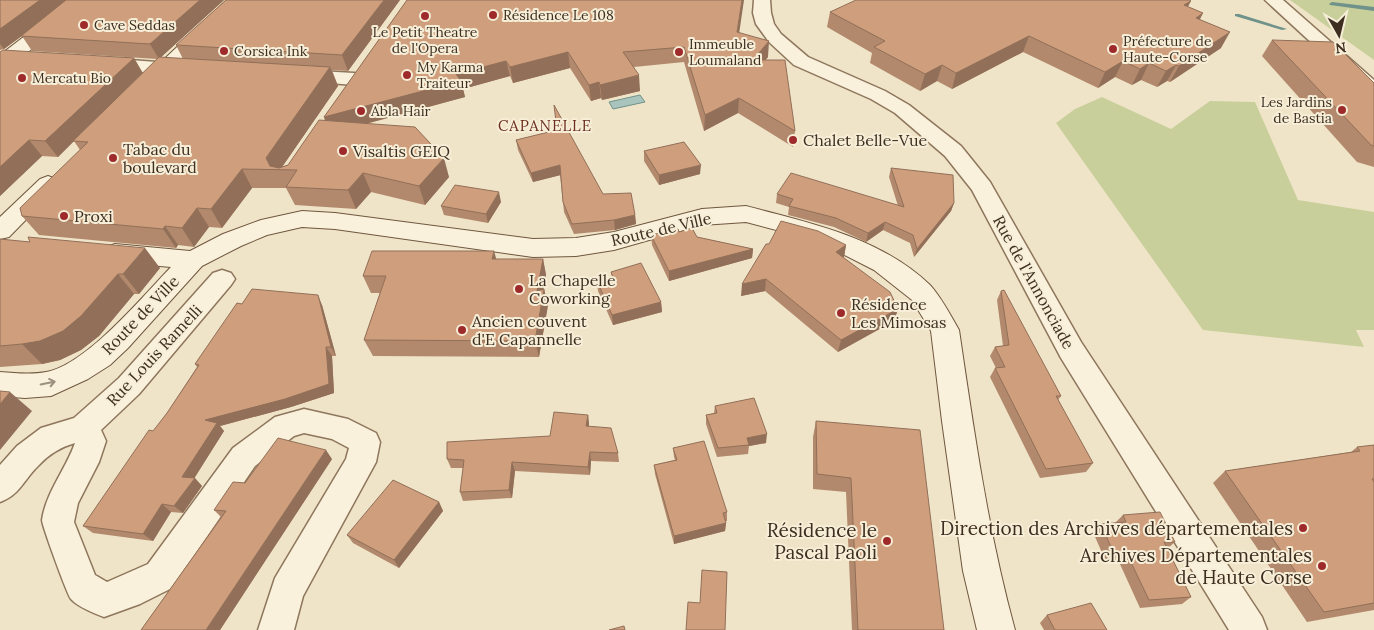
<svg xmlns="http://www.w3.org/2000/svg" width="1374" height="630" font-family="Lora,serif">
<rect width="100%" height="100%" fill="#f0e4c8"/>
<g fill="#c9cf9b">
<path d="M1290,0H1374V60Z"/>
<path d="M1102,97L1171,129L1210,101L1255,102L1298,200L1374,212V330H1356L1364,347L1203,330L1056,123L1075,109Z"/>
</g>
<path fill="#a9c4bc" stroke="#6f938a" d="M640,95L645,102L613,109L609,102Z"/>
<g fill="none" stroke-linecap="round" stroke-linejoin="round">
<g fill="#6f938a" fill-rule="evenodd">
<path d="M1332,2L1374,7V11L1330,5L1329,4Z"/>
<path d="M1235,14H1239L1287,29L1282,30L1235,16Z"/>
</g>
<defs>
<g id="street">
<path d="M754,0H770L771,13L774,24L781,34L808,57L885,91L909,105L961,146L990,182L1081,342L1262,617L1267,630H1229L1061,358L972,190L945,156L895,113L871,99L794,65L769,42L756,24L753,13Z"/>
<path d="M1265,0H1283L1374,80V96L1367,94Z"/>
<path d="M103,58L184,64L191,66L193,70L191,74L184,76L96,68L94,64L96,60Z"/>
<path d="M300,70L354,73L361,75L364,79L361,83L354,85L293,80L290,76L293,72Z"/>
<path d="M222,270L231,273L235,279L231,285L139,394L101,430L106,441L99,462L78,503L74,522L95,575L107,582L148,564L233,448L275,417L304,409L348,419L376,433L380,442L376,462L303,596L294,630H258L275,578L346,459L349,448L332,439L304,433L294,436L255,466L172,588L140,604L104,617C94,613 78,607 71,599C67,594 42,525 42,520C46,492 66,469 75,443C61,447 49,454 39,465C24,479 20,495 0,502V465L17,446L41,428L74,418L119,378L213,273Z"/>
</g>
<g id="secondary">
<path d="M72,0H92L7,69L0,71V55Z"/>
<path d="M227,0H246L156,88L149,90L142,88L139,84L142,80Z"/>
<path d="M48,176L56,179L60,184L56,189L9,237L0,239V217L40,179Z"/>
<path d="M746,206C810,223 880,237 930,285C941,297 951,316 959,330C974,431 988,532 1015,630H977L963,571L942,421L931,331L912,300L874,270L817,241L746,222L702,225L614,250L576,256L533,257L335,229L302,227L267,235L241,246L202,266L128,348L110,365L88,379L51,396L25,398L0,396V372C15,373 31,375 46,372C86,365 142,297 171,267L115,262L106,259L102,253L106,247L115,244L190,251L223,234L261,220L302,211L335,213L533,239L576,238L614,232L702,209Z"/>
</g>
</defs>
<use href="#street" stroke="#8d765c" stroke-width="3"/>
<use href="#secondary" stroke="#6f573f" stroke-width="2"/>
<use href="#street" fill="#faf1dc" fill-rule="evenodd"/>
<use href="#secondary" fill="#faf1dc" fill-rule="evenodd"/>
</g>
<g fill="#b2896c">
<path d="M0,0H224L161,57L183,59L176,45L400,0L348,71L332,70L338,86L282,167L288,165L325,121L324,117L407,0L739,33L768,57L765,60L795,131L793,147L738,113L704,131L684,62L634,67L640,91L602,100L601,98L591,101L570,68L513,83L510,76L463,89L465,97L366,124L449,177L425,205L371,192L356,209L295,205L286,188H252L222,228L209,227L194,247L178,245L176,248L39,235L22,216L80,150L74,141L58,157L42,156L0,196V52L134,58L143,73L157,59L32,51L22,36L4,49L0,50Z"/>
<path d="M1188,7L1203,13L1200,19L1221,48L1170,82L1167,81L1157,87L1141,80L1132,85L1115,77L1098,88L1023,52L952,89L937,81L920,91L870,63L872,53L827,27L830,12Z"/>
<path d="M1272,40L1374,83V167L1357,162L1262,56Z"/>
<path d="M516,140L603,194L635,215L636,224L615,230L574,234L564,212L560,175L533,182L518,150Z"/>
<path d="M644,151L700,174L659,185L644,161Z"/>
<path d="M891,168L954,203L951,211L914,257L910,243L883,230L866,242L834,227L788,215L789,207L776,203L777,194L898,206L889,177Z"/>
<path d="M501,202L488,223L444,215L441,206Z"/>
<path d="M679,232L697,237L753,249L752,258L669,281L652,245L651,235Z"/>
<path d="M0,239L160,268L139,294H134L99,336L81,350L60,360L42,364L0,367Z"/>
<path d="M769,244L846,245L844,257H843L898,309L894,321L838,352L765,291L741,296Z"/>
<path d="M496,259H543L546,275L543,289H544L548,305L539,357L373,356L364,340L380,293H371L363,276Z"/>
<path d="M611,272L661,302L662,312L613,325L598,291L597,281L612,277Z"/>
<path d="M1001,291L1061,396L1058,400L1093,463L1086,472L1040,478L990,377L995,368H996L990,356L995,347L1003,346L997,300Z"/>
<path d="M242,304L322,305L336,356H332L334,393L291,407L220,426L224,431L194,478L202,486L183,513L171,512L153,541L93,533L83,526L167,413L197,367L195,364Z"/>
<path d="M715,406L766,443L749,446L748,454L717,457L706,424V415L714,413Z"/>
<path d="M588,415L589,424V427L618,453L619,462L591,461L590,475L515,471L512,498L463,501L460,492L463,468H451L447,459L550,436Z"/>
<path d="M816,421L944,630H852L846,492L813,489V437Z"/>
<path d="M1374,445V610L1307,622L1213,483L1225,471L1351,452L1357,447Z"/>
<path d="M673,448L727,512V521H725L726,523L725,531L674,544L655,474L654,465L675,460L674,457Z"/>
<path d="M332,459L220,630H141L221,517L214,510L245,483Z"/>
<path d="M439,502L443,511L399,568L353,543L347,535Z"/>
<path d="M1123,515L1175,542L1167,549L1191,597L1182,604L1140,608L1119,562H1106L1093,532L1101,524L1115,523Z"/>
<path d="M1047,615L1107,630H1044L1040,623Z"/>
</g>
<g fill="#916f58">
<path d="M40,0H70L4,49L0,44V29Z"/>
<path d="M200,0H224L159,59L150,44Z"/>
<path d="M384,0H400L348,71L342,55Z"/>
<path d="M742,0H744L737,48V32Z"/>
<path d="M1191,1L1183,16L1184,5Z"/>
<path d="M1203,13L1195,28L1196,18Z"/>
<path d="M1230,32L1221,48L1170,82L1179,66Z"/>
<path d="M1029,36L1023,52L952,89L956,73Z"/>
<path d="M769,41L768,57L752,76L753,60Z"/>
<path d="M568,52L570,68L513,83L510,67Z"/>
<path d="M134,58L143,74L73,141H74L58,157L45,141Z"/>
<path d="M506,61L510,76L463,89L465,97L331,133L324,117L456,74Z"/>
<path d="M1123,61L1115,77L1098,88L1105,72Z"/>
<path d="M1149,63L1141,80L1132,85L1140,69Z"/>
<path d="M942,65L937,81L920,91L925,74Z"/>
<path d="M1176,65L1167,81L1157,87L1166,71Z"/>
<path d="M330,67L338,86L280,170L272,169L266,158Z"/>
<path d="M639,75L640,91L602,100L600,85Z"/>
<path d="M599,82L601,98L591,101L589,85Z"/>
<path d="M739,98L738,113L704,131L705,115Z"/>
<path d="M29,140L42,156L0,196V167Z"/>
<path d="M444,158L449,177L425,205L419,186Z"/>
<path d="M560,165L561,175L533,182L531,173Z"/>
<path d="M701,165L700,174L659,185V175Z"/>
<path d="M242,169L252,188L222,228L211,209Z"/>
<path d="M363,173L371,192L356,209L348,190Z"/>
<path d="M499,192L501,202L488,223L486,214Z"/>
<path d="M954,203L951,211L914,257L917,249Z"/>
<path d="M197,208L209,227L194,247L182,228Z"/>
<path d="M635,215L636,224L615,230L614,220Z"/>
<path d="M885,222L883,230L866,242L868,233Z"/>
<path d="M165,226L178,245L176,248L163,229Z"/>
<path d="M846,245L844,257L833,264L836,252Z"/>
<path d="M145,248L160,268L139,294L123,274Z"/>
<path d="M753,249L752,258L669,281V271Z"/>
<path d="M494,251L499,268L492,259Z"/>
<path d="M543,259L546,275L540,307L537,291Z"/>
<path d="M118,274L134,294L99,336L81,350L60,360L42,364L22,344Z"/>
<path d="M766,279L765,291L741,296L742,284Z"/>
<path d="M544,289L548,305L539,357L535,341Z"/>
<path d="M318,295L322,305L336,356L331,347Z"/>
<path d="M661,302L662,312L613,325L612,315Z"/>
<path d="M898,309L894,321L838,352L841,340Z"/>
<path d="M326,347L332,356L334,393L291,407L220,426L224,431L192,482L195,478L202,486L183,513L174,506L182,477L205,420Z"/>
<path d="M10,392L32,411L0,450V404Z"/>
<path d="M588,415L589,424L588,435L586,426Z"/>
<path d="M767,434L766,443L749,446L747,438Z"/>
<path d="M326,450L332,459L220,630H206Z"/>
<path d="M590,452L591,461L590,475L588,467Z"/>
<path d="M512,462L515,471L512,498L509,490Z"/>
<path d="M439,502L443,511L399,568L394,560Z"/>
<path d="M162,504L171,512L153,541L143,534Z"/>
<path d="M726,523L725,531L674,544V536Z"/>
</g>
<g fill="#cf9f7d" stroke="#916f58">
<path d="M0,0H40L0,29Z"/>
<path d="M66,0H200L150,44L21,36Z"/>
<path d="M226,0H384L342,55L176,45Z"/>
<path d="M407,0H742L737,32L769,41L753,60H785L795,131L739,98L705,115L684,47L623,52L639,75L600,85L599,82L589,85L568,52L510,67L506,61L456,74L461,81L324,117Z"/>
<path d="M856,0H1189L1191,1L1184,5L1203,13L1196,18L1230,32L1179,66L1176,65L1166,71L1149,63L1140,69L1123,61L1105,72L1029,36L956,73L942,65L925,74L874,47L885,41L830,12Z"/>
<path d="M1272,40L1333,42L1374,83V146L1371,145Z"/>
<path d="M3,50L134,58L45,141L29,140L0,167V52Z"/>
<path d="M159,57L330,67L266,158L270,166L279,168L288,165L319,120L415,127L444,158L419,186L363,173L348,190L286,187L297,170L242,169L211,209L197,208L182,228L165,226L163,229L22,216L20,208L88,142L73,141Z"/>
<path d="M554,105L603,194L631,193L635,215L614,220L572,224L563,202L560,165L531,173L516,140L557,130Z"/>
<path d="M684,142L701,165L659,175L644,151Z"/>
<path d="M891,168L953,175L954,203L917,249L913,235L885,222L868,233L836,218L789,206L793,199L777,194L791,173L904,207Z"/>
<path d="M455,185L499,192L486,214L441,206Z"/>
<path d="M781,221L818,231L846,245L836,252L890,292L898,309L841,340L766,279L742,284L766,244H769Z"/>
<path d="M692,228L697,237L753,249L669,271L651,235L678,229L679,232Z"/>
<path d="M28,237L145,248L123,274H118L81,316L63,331L40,341L22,344L0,346V239L30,242Z"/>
<path d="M372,251H494L492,259H543L537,291L544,289L535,341L364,340L386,276H363Z"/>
<path d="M641,263L661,302L612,315L597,281L613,277L611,272Z"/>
<path d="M252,289L318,295L331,347H326L329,384L285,399L205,420L217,423L182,477L195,478L174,506L162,504L143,534L83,526L149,430L153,431L167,413L199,365L195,364L237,303L242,304Z"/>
<path d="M1004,290L1061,396H1056L1093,463L1046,469L995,368L1005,367L995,347L1009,345L1001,291Z"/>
<path d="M0,391L10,392L0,404Z"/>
<path d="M754,398L767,434L747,438L749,445L718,448L706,415L717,413L715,406Z"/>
<path d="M554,412L588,415L586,426L611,428L618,453L590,452L588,467L512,462L509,490L460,492L464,460L447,459V442L550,436Z"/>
<path d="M816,421L920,430L944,630H858L851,478L817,474Z"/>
<path d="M278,438L326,450L206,630H141L226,511L214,510L233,482L245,483Z"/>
<path d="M704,441L727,512L723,513L726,523L674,536L654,465L677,460L673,448Z"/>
<path d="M1374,445V479H1372L1374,482V603L1324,612L1225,471L1360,451L1357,447Z"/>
<path d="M393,480L439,502L394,560L347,535Z"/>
<path d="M1160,512L1175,542H1164L1191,597L1149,600L1127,554H1114L1101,524L1126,522L1123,515Z"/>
<path d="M702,570L727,572L725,630H686L688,602L700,603Z"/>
<path d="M1091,603L1107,630H1055L1047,615Z"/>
<path d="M624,626L625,630H609Z"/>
</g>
<defs><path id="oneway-shaft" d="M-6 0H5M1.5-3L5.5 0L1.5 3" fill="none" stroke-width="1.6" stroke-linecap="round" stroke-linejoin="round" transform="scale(1.25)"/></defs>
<use stroke="#9c907e" href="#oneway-shaft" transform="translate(48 383) rotate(-12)"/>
<g fill="#9e2a2b" stroke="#f7eed8" stroke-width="2">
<circle cx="493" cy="15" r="5"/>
<circle cx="425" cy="16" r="5"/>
<circle cx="84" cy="25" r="5"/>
<circle cx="1113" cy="49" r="5"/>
<circle cx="224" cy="51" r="5"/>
<circle cx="679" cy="52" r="5"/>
<circle cx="407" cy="75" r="5"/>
<circle cx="22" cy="78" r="5"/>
<circle cx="1342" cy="110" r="5"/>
<circle cx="361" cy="111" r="5"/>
<circle cx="793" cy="140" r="5"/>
<circle cx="343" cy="151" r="5"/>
<circle cx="113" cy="158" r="5"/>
<circle cx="64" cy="216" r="5"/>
<circle cx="519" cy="289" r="5"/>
<circle cx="841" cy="313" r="5"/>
<circle cx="462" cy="330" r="5"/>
<circle cx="1303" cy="528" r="5"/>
<circle cx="887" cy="541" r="5"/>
<circle cx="1322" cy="566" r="5"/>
</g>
<g text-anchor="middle" stroke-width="4" stroke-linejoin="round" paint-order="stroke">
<g font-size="14" fill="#3d2e20" stroke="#f7eed8" text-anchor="start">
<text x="503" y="20">Résidence Le 108</text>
<text x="94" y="30">Cave Seddas</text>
<text x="425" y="37" text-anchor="middle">Le Petit Theatre<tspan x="425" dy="16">de l'Opera</tspan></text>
<text x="1123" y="46">Préfecture de<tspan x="1123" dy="16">Haute-Corse</tspan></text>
<text x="689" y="49">Immeuble<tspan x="689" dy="16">Loumaland</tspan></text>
<text x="234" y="56">Corsica Ink</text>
<text x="417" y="72">My Karma<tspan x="417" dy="16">Traiteur</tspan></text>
<text x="32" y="83">Mercatu Bio</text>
<text x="1332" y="107" text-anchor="end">Les Jardins<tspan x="1332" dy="16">de Bastia</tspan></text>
<text x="371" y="116">Abla Hair</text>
</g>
<g font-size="15" letter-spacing="1" fill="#6b2e1e" stroke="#f7eed8">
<text x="545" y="131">CAPANELLE</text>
</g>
<g font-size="16" fill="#3d2e20" stroke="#f7eed8" text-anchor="start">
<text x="803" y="146">Chalet Belle-Vue</text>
<text x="123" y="155">Tabac du<tspan x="123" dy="18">boulevard</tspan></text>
<text x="353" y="157">Visaltis GEIQ</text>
<text x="74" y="222">Proxi</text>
<text x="529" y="286">La Chapelle<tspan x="529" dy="18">Coworking</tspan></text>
<text x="851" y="310">Résidence<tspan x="851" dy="18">Les Mimosas</tspan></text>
<text x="472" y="327">Ancien couvent<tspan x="472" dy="18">d'E Capannelle</tspan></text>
</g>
<g font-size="16" fill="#3d2e20" stroke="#f7eed8">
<text transform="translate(661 229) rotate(-13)" y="6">Route de Ville</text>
<text transform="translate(1034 282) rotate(61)" y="6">Rue de l'Annonciade</text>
<text transform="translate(140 315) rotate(-46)" y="6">Route de Ville</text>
<text transform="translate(154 355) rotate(-47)" y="6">Rue Louis Ramelli</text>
</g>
<g font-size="19" fill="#3d2e20" stroke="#f7eed8" text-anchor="end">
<text x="1293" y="535">Direction des Archives départementales</text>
<text x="877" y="537">Résidence le<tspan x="877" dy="22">Pascal Paoli</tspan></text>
<text x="1312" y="562">Archives Départementales<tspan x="1312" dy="22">de Haute Corse</tspan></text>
</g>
</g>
<g transform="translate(1339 35) rotate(172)" stroke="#f7eed8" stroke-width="4" paint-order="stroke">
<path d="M0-4L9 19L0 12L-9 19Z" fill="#3d2e20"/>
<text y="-8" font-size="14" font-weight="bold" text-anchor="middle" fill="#3d2e20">N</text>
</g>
</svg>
